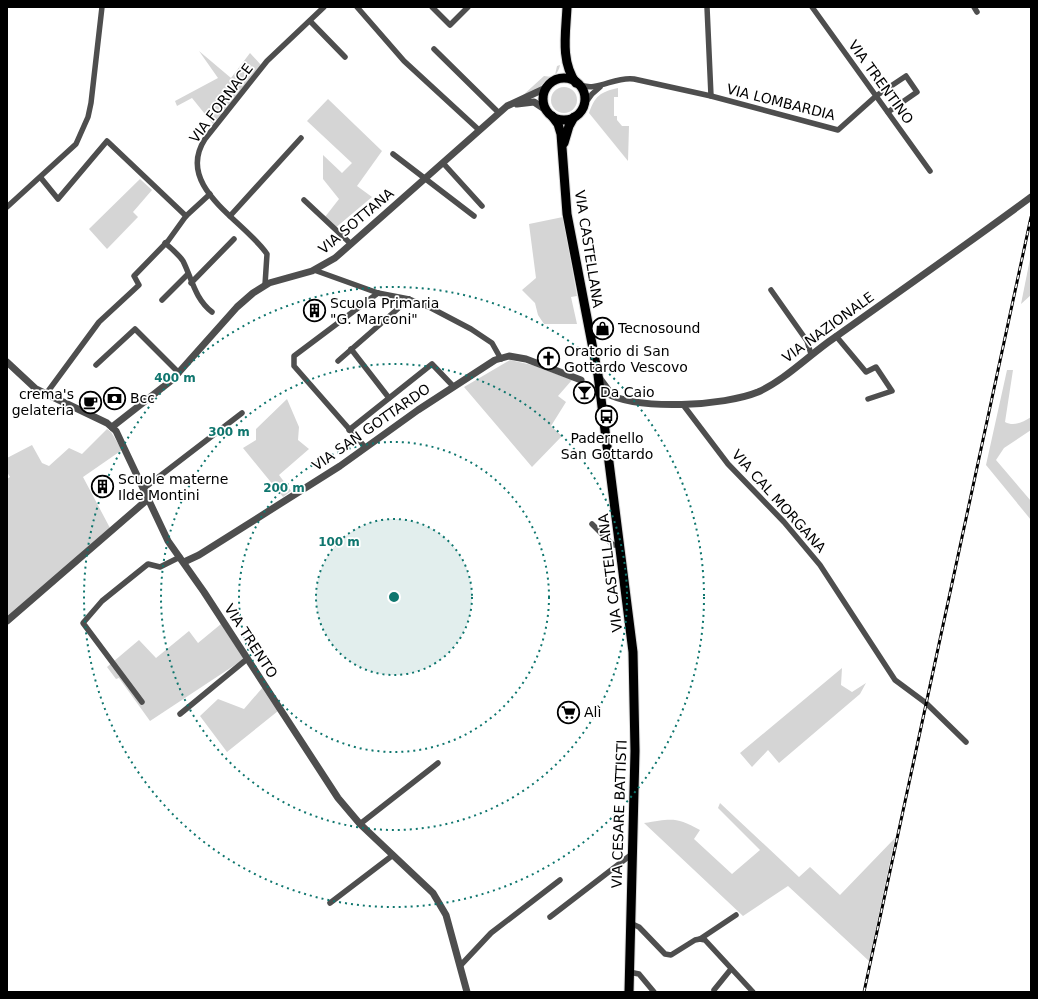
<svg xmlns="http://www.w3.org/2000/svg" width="1038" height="999" font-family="'DejaVu Sans',sans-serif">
<rect width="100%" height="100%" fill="#fff"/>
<g fill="#d5d5d5">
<path d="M199,51L231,78L250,53L261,65L213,124L192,98L177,106L175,101L218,78Z"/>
<path d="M560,65C557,81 535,91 521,97L544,76L552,77L555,75L557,66Z"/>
<circle cx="564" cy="100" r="13"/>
<path d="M618,88V97H614V116H617V120L622,126H629L628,161L589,113C595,96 600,92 618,88Z"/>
<path d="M328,99L382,151L357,186L372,197L334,229L325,217L339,199L323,179V155L342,173L352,163L307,121Z"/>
<path d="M140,179L152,190L133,212L138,217L107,249L89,229Z"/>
<path d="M563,217L577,296L571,297L577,324H544L538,315L535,303L522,290L536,278L529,224Z"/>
<path d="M1031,254V295L1021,304Z"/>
<path d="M510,360L532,365L572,380L558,396L566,402L551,426L562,436L532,467L464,387Z"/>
<path d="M1007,370H1013L1005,422C1014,427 1023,422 1031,417V430L1004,448L996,460L1031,501V520L986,465Z"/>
<path d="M287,399L299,427L298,440L309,449L279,475L291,491L283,497L243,448L256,440V429Z"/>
<path d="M107,429L111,432L122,450L83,477L110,528L7,618V479L10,477L7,472V458L32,445L42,463L49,466L69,448L82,454Z"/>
<path d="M221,624L244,659L150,721L119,678L116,679L107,667L139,640L156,658L189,631L198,643Z"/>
<path d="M842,668L841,685L852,692L866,683L860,694L779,763L768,750L752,767L740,753Z"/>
<path d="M263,687L278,711L227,752L200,716L218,699L244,709Z"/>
<path d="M720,803L799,877L810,867L840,895L895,838L869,961L788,886L743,916L644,823C670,819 676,816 700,830L694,839L732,874L760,850L718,808Z"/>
</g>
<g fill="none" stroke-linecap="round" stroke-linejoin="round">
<defs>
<g id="primary">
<path d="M567,7C566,32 560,61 576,83"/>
<circle cx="564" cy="99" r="21"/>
<path d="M552,116L558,124L561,134L567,214L598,375L633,652L635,751L629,992"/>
<path d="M564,143L569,126L574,117"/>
</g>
</defs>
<use href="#primary" stroke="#dbdbdb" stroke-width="11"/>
<g stroke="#4e4e4e" stroke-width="5.5">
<path d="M357,7L404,61L479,130"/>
<path d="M432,7L450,25L468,7"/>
<path d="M707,7L711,96"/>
<path d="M812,7L930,171"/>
<path d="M974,7L977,12"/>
<path d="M310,21L345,57"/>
<path d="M434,49L499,113"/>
<path d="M578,84C597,93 614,76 634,79L711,96L838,130L876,96L906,76L917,92L888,112"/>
<path d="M584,105L592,94L600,87"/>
<path d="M393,154L474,216"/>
<path d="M443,163L482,206"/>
<path d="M41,178L58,199L107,141L186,216"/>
<path d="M304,200L351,244"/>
<path d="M7,207L76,144L88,117L91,103L102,7"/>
<path d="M230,216L301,138"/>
<path d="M165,243C171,248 179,255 183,261C192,279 195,299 212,312"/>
<path d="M314,270L378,293L409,299L431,308L471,329L492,343L501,359"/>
<path d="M191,283L234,239"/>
<path d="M265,285L267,254C244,220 174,187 205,139L267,61L324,7"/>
<path d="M771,290L807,341L811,354"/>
<path d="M162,300L187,275"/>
<path d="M836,336L866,372L876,367L892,391L868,399"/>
<path d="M351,349L389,398"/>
<path d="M338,361L409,299"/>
<path d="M96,365L135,329L179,373"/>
<path d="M46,394L99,322L139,285L134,276L168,241L186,216L210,194"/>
<path d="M681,405L684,406L728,464L784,522L820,565L895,680L926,703L966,742"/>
<path d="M349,430L432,364L453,386"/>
<path d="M365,447L294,366V356L378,293"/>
<path d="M143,489L242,413"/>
<path d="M592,524L613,545H620"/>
<path d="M142,702L83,623L102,601L148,564L160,567L180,557"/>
<path d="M180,714L247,659"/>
<path d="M360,824L438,763"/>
<path d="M330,903L393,855"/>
<path d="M550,917L632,854"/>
<path d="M630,923L639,927L665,954L671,955L695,940L700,939L736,915"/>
<path d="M700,939L705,940L753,992"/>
<path d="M460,966L491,933L560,880"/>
<path d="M629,972L639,974L654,992"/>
<path d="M714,990L731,969"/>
</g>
<g stroke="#4e4e4e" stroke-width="7">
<path d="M517,104L534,102L546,110"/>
<path d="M7,362L36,389L107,423L116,431L168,541L204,592L338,798L360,824L433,893L446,915L467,992"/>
<path d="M598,376L612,395"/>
<path d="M600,394L606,393C639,411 724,406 758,392C785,380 809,355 834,338C900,291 966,245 1031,197"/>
<path d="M112,427L172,380L237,307L253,293L269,283L312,271L335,258L507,106L546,88"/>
<path d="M184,562L199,555L340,466L418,410L495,360L509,356L526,359L581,380"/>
<path d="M7,621L148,499"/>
</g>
<use href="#primary" stroke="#000" stroke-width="9"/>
<defs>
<path id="rail" d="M864,992L1031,217"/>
</defs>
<use href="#rail" stroke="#000" stroke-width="3"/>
<use href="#rail" stroke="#fff" stroke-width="1.5" stroke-dasharray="4.5" stroke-linecap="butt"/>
</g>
<circle cx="394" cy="597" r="78" fill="#0f766e" fill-opacity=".12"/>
<g fill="none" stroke="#0f766e" stroke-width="2" stroke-dasharray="2 4">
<circle cx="394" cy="597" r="78"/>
<circle cx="394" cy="597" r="155"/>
<circle cx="394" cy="597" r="233"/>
<circle cx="394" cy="597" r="310"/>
</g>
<defs>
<symbol id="building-ring" viewBox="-11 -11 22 22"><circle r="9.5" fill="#fff" stroke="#000" stroke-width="1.5"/><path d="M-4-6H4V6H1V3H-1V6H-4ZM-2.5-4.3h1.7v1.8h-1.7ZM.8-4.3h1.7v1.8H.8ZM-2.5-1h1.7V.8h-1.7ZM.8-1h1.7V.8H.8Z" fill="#000"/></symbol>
<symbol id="shop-ring" viewBox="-11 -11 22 22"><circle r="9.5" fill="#fff" stroke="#000" stroke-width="1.5"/><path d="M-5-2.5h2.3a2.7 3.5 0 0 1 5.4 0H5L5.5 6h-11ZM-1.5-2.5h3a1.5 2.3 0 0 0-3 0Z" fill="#000"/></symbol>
<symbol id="church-ring" viewBox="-11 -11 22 22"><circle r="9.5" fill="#fff" stroke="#000" stroke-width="1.5"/><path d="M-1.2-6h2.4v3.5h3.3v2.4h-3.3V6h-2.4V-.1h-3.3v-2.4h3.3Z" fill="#000"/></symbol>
<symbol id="bar-ring" viewBox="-11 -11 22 22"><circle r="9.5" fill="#fff" stroke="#000" stroke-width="1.5"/><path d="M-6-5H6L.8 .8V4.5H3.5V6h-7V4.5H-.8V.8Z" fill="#000"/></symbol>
<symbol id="bank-ring" viewBox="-11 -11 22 22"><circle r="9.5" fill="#fff" stroke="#000" stroke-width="1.5"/><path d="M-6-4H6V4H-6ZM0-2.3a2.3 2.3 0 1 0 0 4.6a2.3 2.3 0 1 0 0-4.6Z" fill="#000"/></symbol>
<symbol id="cafe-ring" viewBox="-11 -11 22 22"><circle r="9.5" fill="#fff" stroke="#000" stroke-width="1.5"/><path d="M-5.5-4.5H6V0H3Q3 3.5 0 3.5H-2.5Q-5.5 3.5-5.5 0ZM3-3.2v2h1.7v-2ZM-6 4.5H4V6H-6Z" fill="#000"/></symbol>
<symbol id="bus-ring" viewBox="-11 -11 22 22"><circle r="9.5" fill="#fff" stroke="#000" stroke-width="1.5"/><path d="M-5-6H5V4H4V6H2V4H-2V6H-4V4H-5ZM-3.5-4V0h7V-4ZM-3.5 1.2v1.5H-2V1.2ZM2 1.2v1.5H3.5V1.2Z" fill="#000"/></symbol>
<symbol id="supermarket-ring" viewBox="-11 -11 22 22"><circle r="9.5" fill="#fff" stroke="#000" stroke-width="1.5"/><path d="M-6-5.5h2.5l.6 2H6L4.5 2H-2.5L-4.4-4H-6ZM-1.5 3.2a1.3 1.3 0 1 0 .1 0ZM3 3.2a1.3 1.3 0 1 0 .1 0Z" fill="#000"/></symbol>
</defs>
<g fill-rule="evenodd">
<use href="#building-ring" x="302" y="298" width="25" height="25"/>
<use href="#shop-ring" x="590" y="316" width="25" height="25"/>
<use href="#church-ring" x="536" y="346" width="25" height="25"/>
<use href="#bar-ring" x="572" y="380" width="25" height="25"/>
<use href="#bank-ring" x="102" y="386" width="25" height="25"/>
<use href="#cafe-ring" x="78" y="390" width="25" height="25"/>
<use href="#bus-ring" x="594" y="404" width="25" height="25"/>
<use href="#building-ring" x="90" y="474" width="25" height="25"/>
<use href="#supermarket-ring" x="556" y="700" width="25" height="25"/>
</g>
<g text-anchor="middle" stroke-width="3.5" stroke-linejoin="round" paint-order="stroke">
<g font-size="14" fill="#000" stroke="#fff">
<text transform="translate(881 82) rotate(54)" y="5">VIA TRENTINO</text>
<text transform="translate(781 102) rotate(14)" y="5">VIA LOMBARDIA</text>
<text transform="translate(221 103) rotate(-53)" y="5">VIA FORNACE</text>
<text transform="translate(356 221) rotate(-40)" y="5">VIA SOTTANA</text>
<text transform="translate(589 249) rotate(81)" y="5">VIA CASTELLANA</text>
<text transform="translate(828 327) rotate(-36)" y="5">VIA NAZIONALE</text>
<text transform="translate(371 427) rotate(-35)" y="5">VIA SAN GOTTARDO</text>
<text transform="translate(779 501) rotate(48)" y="5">VIA CAL MORGANA</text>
<text transform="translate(610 573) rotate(-97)" y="5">VIA CASTELLANA</text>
<text transform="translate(251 641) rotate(57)" y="5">VIA TRENTO</text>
<text transform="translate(619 814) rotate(-88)" y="5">VIA CESARE BATTISTI</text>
</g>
<g font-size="14" fill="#000" stroke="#fff" text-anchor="start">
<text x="330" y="308">Scuola Primaria<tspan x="330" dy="16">"G. Marconi"</tspan></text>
<text x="618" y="333">Tecnosound</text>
<text x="564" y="356">Oratorio di San<tspan x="564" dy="16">Gottardo Vescovo</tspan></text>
<text x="600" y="397">Da Caio</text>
<text x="74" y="399" text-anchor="end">crema's<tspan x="74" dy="16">gelateria</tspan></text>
<text x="130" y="403">Bcc</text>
<text x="607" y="443" text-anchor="middle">Padernello<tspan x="607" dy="16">San Gottardo</tspan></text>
<text x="118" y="484">Scuole materne<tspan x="118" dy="16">Ilde Montini</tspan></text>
<text x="584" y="717">Alì</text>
</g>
</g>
<circle cx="394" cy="597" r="6" fill="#0f766e" stroke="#fff" stroke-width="2"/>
<g font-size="12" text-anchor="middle" font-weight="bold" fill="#0f766e" stroke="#fff" stroke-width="3.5" stroke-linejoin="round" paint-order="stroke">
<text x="175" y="382">400 m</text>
<text x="229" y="436">300 m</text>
<text x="284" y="492">200 m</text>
<text x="339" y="546">100 m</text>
</g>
<rect width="1038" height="999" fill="none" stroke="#000000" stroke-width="16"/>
</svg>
